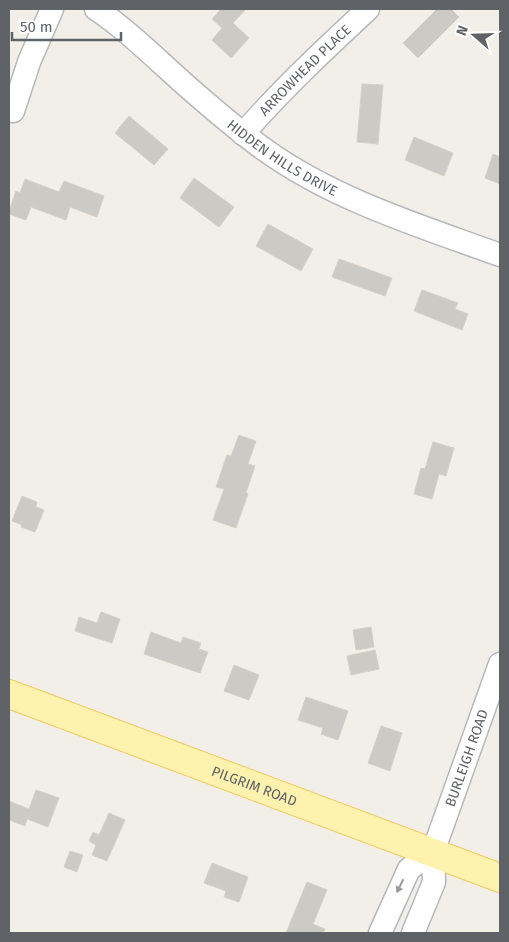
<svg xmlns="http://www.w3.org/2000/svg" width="509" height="942" font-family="'Fira Sans',sans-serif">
<rect width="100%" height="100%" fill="#f1efe8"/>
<g fill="#cccac5" stroke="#d6d1c6">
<path d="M221,9H246L233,23L249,38L231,58L212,40L222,28L212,19Z"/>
<path d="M437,9H451L459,17L418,58L403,43Z"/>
<path d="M362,84L383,85L378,144L357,142Z"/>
<path d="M129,116L168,149L154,165L115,133Z"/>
<path d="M414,137L453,153L444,176L405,160Z"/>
<path d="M493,154L500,157V184L485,178Z"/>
<path d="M194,178L234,207L219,227L180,198Z"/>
<path d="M25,179L59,192L64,181L104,196L97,217L70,207L66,220L31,207L26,220L9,214V211L16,191L20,193Z"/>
<path d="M268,224L313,249L301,271L256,246Z"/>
<path d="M339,259L392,278L385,296L332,277Z"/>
<path d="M422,290L458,303L455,309L468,314L462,330L414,311Z"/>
<path d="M239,435L256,441L248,464L255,466L246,493L248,494L236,528L213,520L224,489L216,487L227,455L231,456Z"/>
<path d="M433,442L454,448L446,476L439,474L432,499L414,494L421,468L425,469Z"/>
<path d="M22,496L37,502L36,507L44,510L35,532L21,527L22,525L12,521Z"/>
<path d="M101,612L120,619L112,643L75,631L79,617L97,623Z"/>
<path d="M371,627L374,647L356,650L353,630Z"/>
<path d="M151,632L181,643L183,637L201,643L199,649L208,652L200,673L144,654Z"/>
<path d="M375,650L379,669L351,675L347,656Z"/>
<path d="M234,665L259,675L249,700L224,691Z"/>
<path d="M306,697L348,711L338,740L321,734L323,728L298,720Z"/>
<path d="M381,726L402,733L390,771L368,763Z"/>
<path d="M36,790L59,798L48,827L27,819L25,826L9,820V801L29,809Z"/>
<path d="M109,813L125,820L107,861L92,855L96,845L89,841L93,832L99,835Z"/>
<path d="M70,851L83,855L77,872L64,867Z"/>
<path d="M212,863L248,877L239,902L224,897L226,891L204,883Z"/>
<path d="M307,882L327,890L313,924L325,929L323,933H286Z"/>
</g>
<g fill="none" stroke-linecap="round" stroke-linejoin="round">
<defs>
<g id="minor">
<path id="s1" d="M96,9C133,34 163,66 197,95C219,114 241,133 265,150C335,200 420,226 500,255"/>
<path d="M13,111L29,62L52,9"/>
<path id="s2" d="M243,134C282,89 325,49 368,9"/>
<path d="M380,933L409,869L433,852"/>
<path id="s3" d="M413,933L434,882L433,852L500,664"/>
</g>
<g id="major">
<path id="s4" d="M9,694L500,878"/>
</g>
</defs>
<use href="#minor" stroke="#b5b8bc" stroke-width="25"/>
<use href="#major" stroke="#f2c960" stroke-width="30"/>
<use href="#minor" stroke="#fff" stroke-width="22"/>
<use href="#major" stroke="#fff2af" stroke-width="28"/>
</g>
<defs><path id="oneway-solid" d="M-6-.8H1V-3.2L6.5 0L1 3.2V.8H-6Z" transform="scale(1.25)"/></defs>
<use fill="#979a9d" href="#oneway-solid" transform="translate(400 886) rotate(116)"/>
<g text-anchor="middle" stroke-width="4.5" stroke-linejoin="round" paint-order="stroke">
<g font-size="14" fill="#5f6368" stroke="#fff">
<text dy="5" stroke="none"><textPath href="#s2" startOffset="89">ARROWHEAD PLACE</textPath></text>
<text dy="5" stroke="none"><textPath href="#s1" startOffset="239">HIDDEN HILLS DRIVE</textPath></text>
<text dy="5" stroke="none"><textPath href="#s3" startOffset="185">BURLEIGH ROAD</textPath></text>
<text dy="5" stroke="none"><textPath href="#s4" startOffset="262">PILGRIM ROAD</textPath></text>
</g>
</g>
<rect width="509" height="942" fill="none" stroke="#5f6368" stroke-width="20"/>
<g transform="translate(474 35) rotate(290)" stroke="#ffffff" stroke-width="4" paint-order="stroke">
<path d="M0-4L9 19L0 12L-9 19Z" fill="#5f6368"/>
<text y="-8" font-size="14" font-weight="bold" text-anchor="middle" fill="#5f6368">N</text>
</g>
<path d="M12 32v8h109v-8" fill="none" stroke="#5f6368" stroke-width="2.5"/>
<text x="20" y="32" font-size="15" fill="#5f6368" stroke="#ffffff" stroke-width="4" paint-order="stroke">50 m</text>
</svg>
